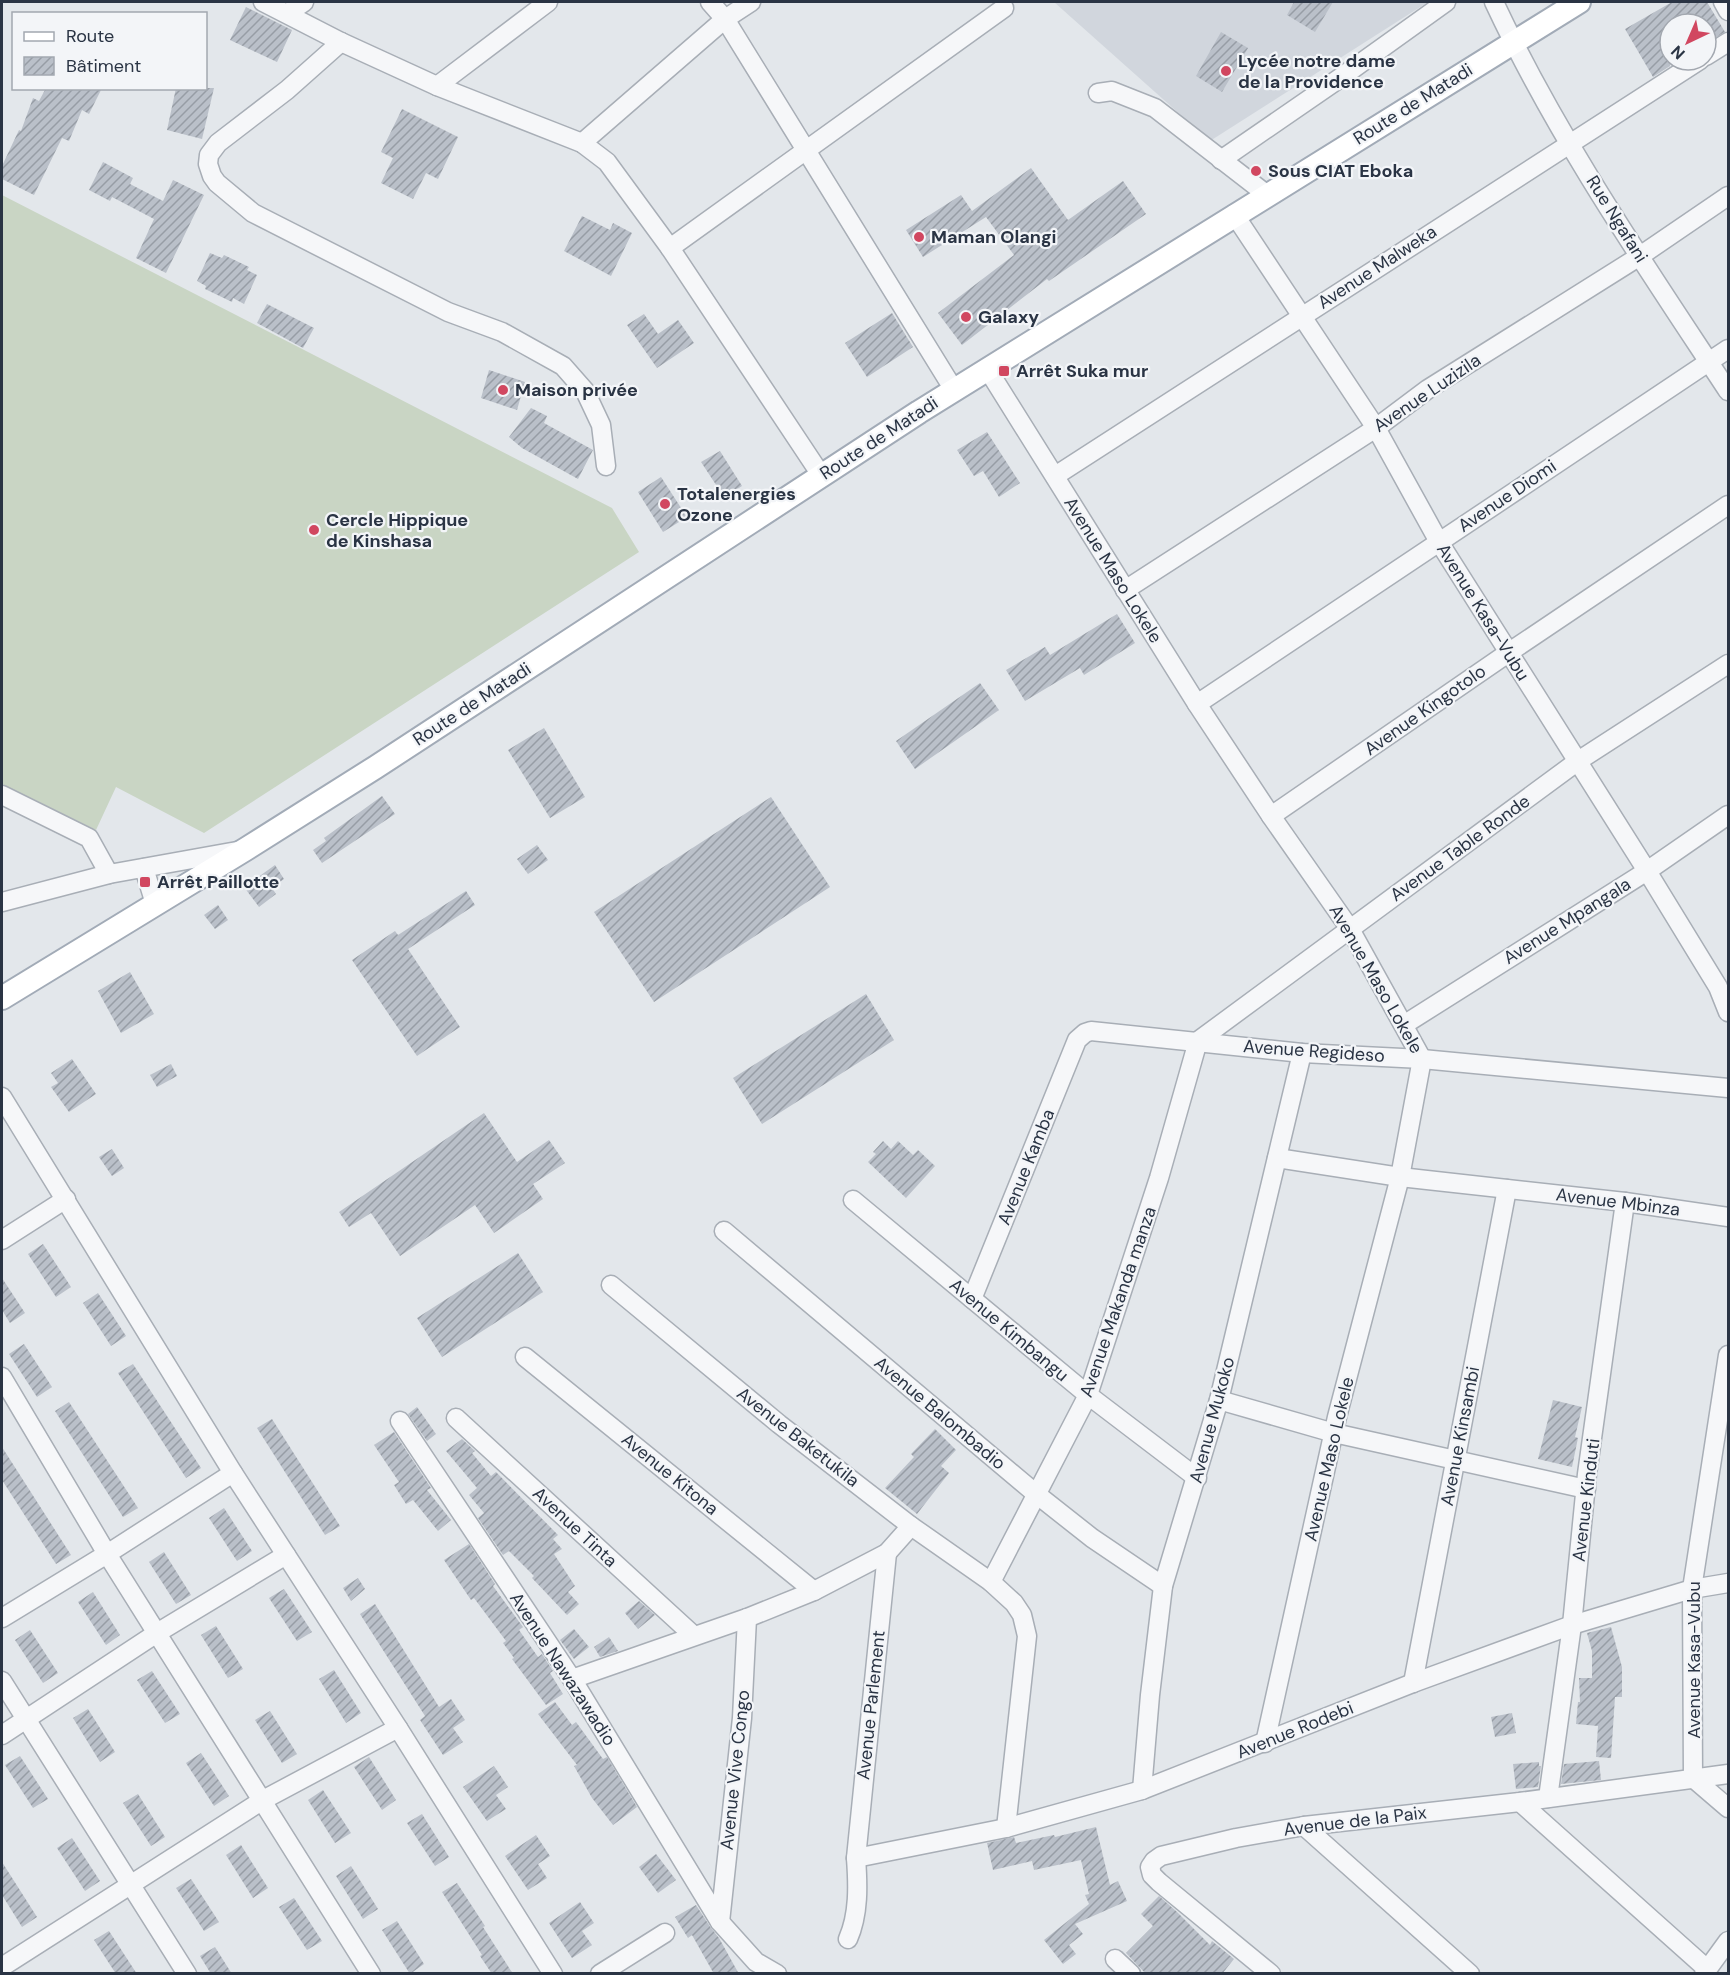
<svg xmlns="http://www.w3.org/2000/svg" width="1730" height="1975" font-family="'DM Sans',sans-serif">
<defs>
<pattern id="building-hatch" width="6" height="6" patternUnits="userSpaceOnUse" patternTransform="scale(1.5)"><rect width="6" height="6" fill="#bac0c9"/><path d="M-1 1l2-2M0 6l6-6M5 7l2-2" fill="none" stroke="#979da5"/></pattern>
</defs>
<rect width="100%" height="100%" fill="#e3e7eb"/>
<path fill="#d1d6dd" d="M1054,2H1428L1210,141Z"/>
<path fill="#c9d5c4" d="M2,195L612,508L639,552L204,833L116,787L96,830L2,784Z"/>
<g fill="url(#building-hatch)">
<path d="M1294,2H1333L1315,32L1287,15Z"/>
<path d="M1672,2H1707L1725,32L1706,43V24H1670V66L1653,77L1625,29Z"/>
<path d="M246,7L292,30L277,62L230,40Z"/>
<path d="M1221,32L1248,48L1222,92L1196,76Z"/>
<path d="M46,88H102L89,114L82,110L69,141L62,138L34,195L2,179V166L19,130L21,131L33,98L39,101Z"/>
<path d="M176,88H214L202,139L167,130Z"/>
<path d="M402,109L458,137L438,179L426,173L413,199L381,183L393,158L381,152Z"/>
<path d="M103,162L133,178L130,184L163,201L173,180L204,195L166,273L136,258L154,219L112,197L110,201L89,190Z"/>
<path d="M1031,168L1068,220L1123,181L1146,214L1049,281L1047,279L962,345L938,313L1014,255L986,217L923,257L906,230L961,195L972,211Z"/>
<path d="M582,216L610,230L613,223L632,233L611,276L564,251Z"/>
<path d="M210,253L222,258L224,255L249,267L247,270L257,275L244,304L233,298L232,302L205,289L206,286L197,281Z"/>
<path d="M267,304L314,328L303,348L257,323Z"/>
<path d="M892,313L913,347L867,377L845,343Z"/>
<path d="M644,314L658,334L678,320L694,343L657,368L627,325Z"/>
<path d="M489,370L525,382L517,410L481,398Z"/>
<path d="M531,408L547,416L544,423L593,450L578,479L522,448L509,437Z"/>
<path d="M987,432L1020,483L999,497L983,471L974,476L957,450Z"/>
<path d="M720,451L742,486L724,497L701,462Z"/>
<path d="M661,477L687,517L663,532L638,492Z"/>
<path d="M1117,614L1135,643L1084,675L1080,668L1025,701L1006,670L1045,647L1050,655Z"/>
<path d="M980,683L999,710L915,769L896,741Z"/>
<path d="M544,728L585,797L550,818L508,750Z"/>
<path d="M382,796L395,814L322,863L313,850L326,841L324,838Z"/>
<path d="M771,797L830,887L654,1002L594,912Z"/>
<path d="M537,845L548,860L528,874L517,859Z"/>
<path d="M275,865L284,879L272,888L276,894L259,907L244,887Z"/>
<path d="M466,891L475,905L408,949L460,1027L417,1056L352,960L395,931L398,935Z"/>
<path d="M218,905L228,920L215,929L204,915Z"/>
<path d="M130,972L154,1014L121,1033L98,991Z"/>
<path d="M866,994L894,1040L762,1124L733,1078Z"/>
<path d="M72,1059L96,1094L69,1112L51,1087L58,1083L51,1073Z"/>
<path d="M171,1064L177,1076L157,1087L150,1075Z"/>
<path d="M484,1113L517,1162L549,1140L565,1163L533,1184L543,1199L494,1233L475,1205L400,1256L371,1213L349,1227L339,1212Z"/>
<path d="M883,1141L891,1149L898,1141L913,1155L918,1150L935,1166L906,1198L868,1162L876,1154L873,1152Z"/>
<path d="M112,1149L124,1168L112,1176L99,1157Z"/>
<path d="M43,1244L71,1287L56,1297L28,1254Z"/>
<path d="M518,1253L543,1292L442,1357L417,1318Z"/>
<path d="M2,1278L25,1313L10,1323L2,1310Z"/>
<path d="M98,1293L126,1336L111,1346L83,1303Z"/>
<path d="M24,1344L52,1387L37,1397L9,1354Z"/>
<path d="M133,1364L201,1468L186,1478L118,1373Z"/>
<path d="M1553,1400L1582,1407L1575,1437L1578,1438L1572,1467L1538,1459Z"/>
<path d="M69,1402L138,1508L123,1517L55,1411Z"/>
<path d="M417,1407L436,1434L427,1441L408,1414Z"/>
<path d="M272,1419L340,1526L325,1535L257,1428Z"/>
<path d="M935,1429L956,1450L941,1466L949,1473L917,1514L885,1488L914,1457L911,1454Z"/>
<path d="M394,1432L431,1488L427,1490L451,1520L438,1531L413,1500L406,1504L394,1485L399,1482L374,1445Z"/>
<path d="M462,1439L475,1451L472,1453L491,1476L496,1472L558,1535L553,1539L562,1549L554,1554L575,1586L568,1592L579,1604L567,1615L532,1578L534,1576L509,1551L503,1555L478,1518L484,1513L469,1495L477,1488L446,1451Z"/>
<path d="M2,1447L71,1555L56,1564L2,1480Z"/>
<path d="M224,1508L252,1551L237,1561L209,1518Z"/>
<path d="M469,1544L495,1584L493,1586L523,1627L519,1630L538,1657L542,1654L553,1671L550,1673L563,1694L546,1705L512,1659L514,1658L503,1643L506,1641L474,1598L471,1600L444,1560Z"/>
<path d="M164,1552L191,1595L176,1604L149,1562Z"/>
<path d="M358,1578L365,1589L351,1601L343,1588Z"/>
<path d="M284,1589L312,1632L297,1641L269,1598Z"/>
<path d="M93,1592L120,1635L106,1645L78,1602Z"/>
<path d="M639,1601L655,1615L638,1629L625,1613Z"/>
<path d="M375,1604L439,1707L451,1699L465,1720L453,1728L463,1742L443,1755L420,1720L425,1716L360,1614Z"/>
<path d="M216,1626L243,1669L228,1678L201,1635Z"/>
<path d="M1611,1627L1622,1667V1697H1615L1611,1758L1596,1757L1598,1726L1576,1724L1578,1702H1580L1579,1678H1592V1651L1587,1633Z"/>
<path d="M574,1629L589,1647L574,1659L560,1640Z"/>
<path d="M30,1630L58,1673L43,1683L15,1640Z"/>
<path d="M609,1637L618,1651L600,1657L594,1647Z"/>
<path d="M334,1670L361,1713L346,1723L319,1679Z"/>
<path d="M152,1671L180,1714L165,1723L137,1680Z"/>
<path d="M555,1702L572,1725L576,1722L603,1759L607,1757L637,1807L613,1825L592,1798L574,1766L577,1765L538,1714Z"/>
<path d="M88,1709L115,1752L100,1762L73,1718Z"/>
<path d="M270,1711L297,1754L282,1763L255,1720Z"/>
<path d="M1512,1713L1516,1733L1495,1737L1491,1717Z"/>
<path d="M201,1753L229,1796L214,1806L186,1763Z"/>
<path d="M20,1756L48,1799L33,1808L5,1765Z"/>
<path d="M369,1757L396,1800L382,1810L354,1767Z"/>
<path d="M1599,1761L1601,1780L1561,1784L1564,1764Z"/>
<path d="M1539,1762V1766H1541L1538,1787L1516,1789L1513,1764Z"/>
<path d="M494,1766L508,1787L496,1795L506,1809L487,1821L463,1787Z"/>
<path d="M323,1790L351,1833L335,1843L308,1800Z"/>
<path d="M138,1794L165,1837L151,1846L123,1803Z"/>
<path d="M422,1814L449,1857L435,1866L407,1823Z"/>
<path d="M1096,1827L1110,1885L1118,1881L1127,1901L1075,1924L1083,1934L1069,1945L1076,1954L1063,1964L1044,1940L1089,1904L1085,1895L1089,1894L1081,1860L1034,1870L1032,1861L993,1870L987,1843L1014,1837L1016,1843L1054,1835L1055,1837Z"/>
<path d="M536,1835L550,1856L538,1864L547,1878L528,1890L505,1856Z"/>
<path d="M72,1838L100,1881L85,1891L57,1848Z"/>
<path d="M241,1845L268,1888L253,1898L226,1855Z"/>
<path d="M656,1854L676,1880L658,1893L639,1867Z"/>
<path d="M2,1862L37,1917L22,1927L2,1895Z"/>
<path d="M351,1866L378,1909L363,1919L336,1876Z"/>
<path d="M191,1879L219,1922L204,1931L176,1888Z"/>
<path d="M457,1883L485,1926L483,1927L513,1974H492L480,1956L482,1955L442,1892Z"/>
<path d="M1159,1896L1176,1911L1210,1945L1212,1941L1234,1959L1222,1974H1146L1126,1953L1153,1926L1141,1914Z"/>
<path d="M294,1898L322,1941L307,1950L279,1907Z"/>
<path d="M580,1902L594,1923L582,1931L592,1945L572,1958L549,1923Z"/>
<path d="M696,1905L711,1928L719,1938L739,1974H714L692,1935L688,1938L675,1917Z"/>
<path d="M397,1921L424,1964L410,1974L382,1930Z"/>
<path d="M109,1931L137,1974H116L94,1940Z"/>
<path d="M215,1947L232,1974H211L200,1956Z"/>
</g>
<g fill="none" stroke-linecap="round" stroke-linejoin="round">
<defs>
<g id="minor">
<path d="M263,2L341,42L437,86L582,143L607,162L670,248L821,475"/>
<path d="M710,2L725,19L954,390"/>
<path d="M1494,2C1558,139 1645,265 1728,391"/>
<path d="M1723,2L1728,11"/>
<path d="M288,13L304,2"/>
<path d="M341,42L287,90L218,143L209,155L208,164L212,176L217,183L253,213L448,312L502,332L563,366L585,391L601,425L606,466"/>
<path d="M1706,56L1728,42"/>
<path d="M437,86L548,2"/>
<path d="M1098,93L1112,91L1155,108L1266,194"/>
<path d="M582,143L725,19L751,2"/>
<path d="M1221,160L1340,78L1446,2"/>
<path d="M1234,214L1376,428L1439,542L1647,871L1718,987L1728,1012"/>
<path d="M670,248L1004,8"/>
<path d="M988,370L1197,704L1271,816L1350,929L1422,1059L1400,1177L1337,1417L1265,1743"/>
<path d="M1055,476L1700,60"/>
<path d="M1125,590L1376,428L1428,389L1640,256L1728,196"/>
<path d="M1197,704L1728,349"/>
<path d="M2,795L89,838L109,874"/>
<path d="M1271,816L1508,653L1728,505"/>
<path d="M144,868L155,904"/>
<path d="M2,902L109,874L237,851"/>
<path d="M1405,1024L1647,871L1728,815"/>
<path d="M2,1097L233,1473L398,1728L553,1974"/>
<path d="M1277,1158L1400,1177L1625,1202L1728,1217"/>
<path d="M853,1200L1088,1395L1197,1478"/>
<path d="M724,1231L1035,1493L1092,1538L1163,1586"/>
<path d="M2,1240L66,1199"/>
<path d="M611,1285L779,1424L911,1526L991,1582L1014,1603L1022,1615L1027,1636L1006,1828"/>
<path d="M972,1299L1077,1040L1085,1033L1091,1031L1302,1053L1422,1059L1728,1088"/>
<path d="M1728,1355L1692,1589L1693,1778L1728,1808"/>
<path d="M525,1357L814,1591"/>
<path d="M2,1377L107,1554L371,1974"/>
<path d="M1219,1400L1334,1433L1586,1489"/>
<path d="M456,1418L693,1635"/>
<path d="M400,1421L572,1679L720,1922L756,1962L777,1974"/>
<path d="M991,1582L1088,1395L1159,1178L1198,1041L1578,761L1728,664"/>
<path d="M2,1618L107,1554L233,1473"/>
<path d="M572,1679L747,1618L814,1591L887,1553L911,1526"/>
<path d="M2,1681L187,1974"/>
<path d="M1413,1683L1507,1189"/>
<path d="M2,1735L157,1633L286,1555"/>
<path d="M1142,1790L1150,1695L1163,1586L1219,1400L1302,1053"/>
<path d="M1548,1798L1572,1625L1587,1474L1625,1202"/>
<path d="M1520,1802L1707,1969"/>
<path d="M1304,1826L1470,1974"/>
<path d="M856,1858L1006,1828L1142,1790L1413,1683L1572,1625L1692,1589L1728,1583"/>
<path d="M720,1922L742,1718L747,1618"/>
<path d="M848,1939C859,1914 858,1885 856,1858L887,1553"/>
<path d="M1115,1959L1131,1974"/>
<path d="M2,1967L263,1800L398,1728"/>
<path d="M600,1974L665,1933"/>
<path d="M1271,1974L1159,1882L1152,1875L1150,1867L1154,1861L1161,1856L1236,1838L1304,1826L1520,1802L1728,1774"/>
<path d="M1704,1974L1728,1941"/>
</g>
<path id="major" d="M2,998L246,849L376,767L919,412L1579,2"/>
</defs>
<use href="#minor" stroke="#a8aeb6" stroke-width="21"/>
<use href="#major" stroke="#a2abb7" stroke-width="26"/>
<use href="#minor" stroke="#f6f7f9" stroke-width="18"/>
<use href="#major" stroke="#fff" stroke-width="22"/>
</g>
<g fill="#d14760" stroke="#f3f5f8" stroke-width="2">
<circle cx="1226" cy="71" r="6"/>
<circle cx="1256" cy="171" r="6"/>
<circle cx="919" cy="237" r="6"/>
<circle cx="966" cy="317" r="6"/>
<rect x="998" y="365" width="12" height="12" rx="3"/>
<circle cx="503" cy="390" r="6"/>
<circle cx="665" cy="504" r="6"/>
<circle cx="314" cy="530" r="6"/>
<rect x="139" y="876" width="12" height="12" rx="3"/>
</g>
<g text-anchor="middle" stroke-width="4.5" stroke-linejoin="round" paint-order="stroke">
<g font-size="18" font-weight="bold" fill="#2a3444" stroke="#f3f5f8" text-anchor="start">
<text x="1238" y="67">Lycée notre dame<tspan x="1238" dy="21">de la Providence</tspan></text>
<text x="1268" y="177">Sous CIAT Eboka</text>
<text x="931" y="243">Maman Olangi</text>
<text x="978" y="323">Galaxy</text>
<text x="1016" y="377">Arrêt Suka mur</text>
<text x="515" y="396">Maison privée</text>
<text x="677" y="500">Totalenergies<tspan x="677" dy="21">Ozone</tspan></text>
<text x="326" y="526">Cercle Hippique<tspan x="326" dy="21">de Kinshasa</tspan></text>
<text x="157" y="888">Arrêt Paillotte</text>
</g>
<g font-size="18" fill="#2a3444" stroke="#f3f5f8">
<text transform="translate(1413 104) rotate(-32)" y="6">Route de Matadi</text>
<text transform="translate(1617 219) rotate(58)" y="6">Rue Ngafani</text>
<text transform="translate(1377 267) rotate(-33)" y="6">Avenue Malweka</text>
<text transform="translate(1427 393) rotate(-34)" y="6">Avenue Luzizila</text>
<text transform="translate(879 438) rotate(-33)" y="6">Route de Matadi</text>
<text transform="translate(1507 496) rotate(-34)" y="6">Avenue Diomi</text>
<text transform="translate(1113 570) rotate(58)" y="6">Avenue Maso Lokele</text>
<text transform="translate(1483 612) rotate(58)" y="6">Avenue Kasa-Vubu</text>
<text transform="translate(472 704) rotate(-33)" y="6">Route de Matadi</text>
<text transform="translate(1425 710) rotate(-35)" y="6">Avenue Kingotolo</text>
<text transform="translate(1460 848) rotate(-36)" y="6">Avenue Table Ronde</text>
<text transform="translate(1567 921) rotate(-32)" y="6">Avenue Mpangala</text>
<text transform="translate(1376 979) rotate(60)" y="6">Avenue Maso Lokele</text>
<text transform="translate(1314 1051) rotate(4)" y="6">Avenue Regideso</text>
<text transform="translate(1026 1167) rotate(-68)" y="6">Avenue Kamba</text>
<text transform="translate(1618 1202) rotate(7)" y="6">Avenue Mbinza</text>
<text transform="translate(1118 1302) rotate(-71)" y="6">Avenue Makanda manza</text>
<text transform="translate(1009 1330) rotate(40)" y="6">Avenue Kimbangu</text>
<text transform="translate(940 1413) rotate(40)" y="6">Avenue Balombadio</text>
<text transform="translate(1212 1420) rotate(-75)" y="6">Avenue Mukoko</text>
<text transform="translate(1460 1436) rotate(-79)" y="6">Avenue Kinsambi</text>
<text transform="translate(798 1437) rotate(38)" y="6">Avenue Baketukila</text>
<text transform="translate(1329 1459) rotate(-77)" y="6">Avenue Maso Lokele</text>
<text transform="translate(670 1474) rotate(39)" y="6">Avenue Kitona</text>
<text transform="translate(1586 1500) rotate(-83)" y="6">Avenue Kinduti</text>
<text transform="translate(575 1527) rotate(43)" y="6">Avenue Tinta</text>
<text transform="translate(1694 1660) rotate(-90)" y="6">Avenue Kasa-Vubu</text>
<text transform="translate(563 1669) rotate(57)" y="6">Avenue Nawazawadio</text>
<text transform="translate(871 1705) rotate(-84)" y="6">Avenue Parlement</text>
<text transform="translate(1295 1730) rotate(-22)" y="6">Avenue Rodebi</text>
<text transform="translate(735 1770) rotate(-84)" y="6">Avenue Vive Congo</text>
<text transform="translate(1355 1821) rotate(-7)" y="6">Avenue de la Paix</text>
</g>
</g>
<rect width="1730" height="1975" fill="none" stroke="#2a3444" stroke-width="6"/>
<rect x="12" y="12" width="195" height="78" fill="#f3f5f8" stroke="#a3a8b0" stroke-width="1.5"/>
<rect x="24" y="32" width="30" height="9" fill="#ffffff" stroke="#a3a8b0" stroke-width="1.5"/>
<text x="66" y="42" font-size="18" fill="#2a3444">Route</text>
<rect x="24" y="57" width="30" height="18" fill="url(#building-hatch)" stroke="#a3a8b0" stroke-width="1.5"/>
<text x="66" y="72" font-size="18" fill="#2a3444">Bâtiment</text>
<g transform="translate(1688 42) rotate(224)"><circle r="28" fill="#f3f5f8" stroke="#a3a8b0" stroke-width="1.5"/>
<path d="M0-4.5L10 22L0 15L-10 22Z" fill="#d14760"/>
<text y="-9" font-size="16" font-weight="bold" text-anchor="middle" fill="#2a3444">N</text>
</g>
</svg>
